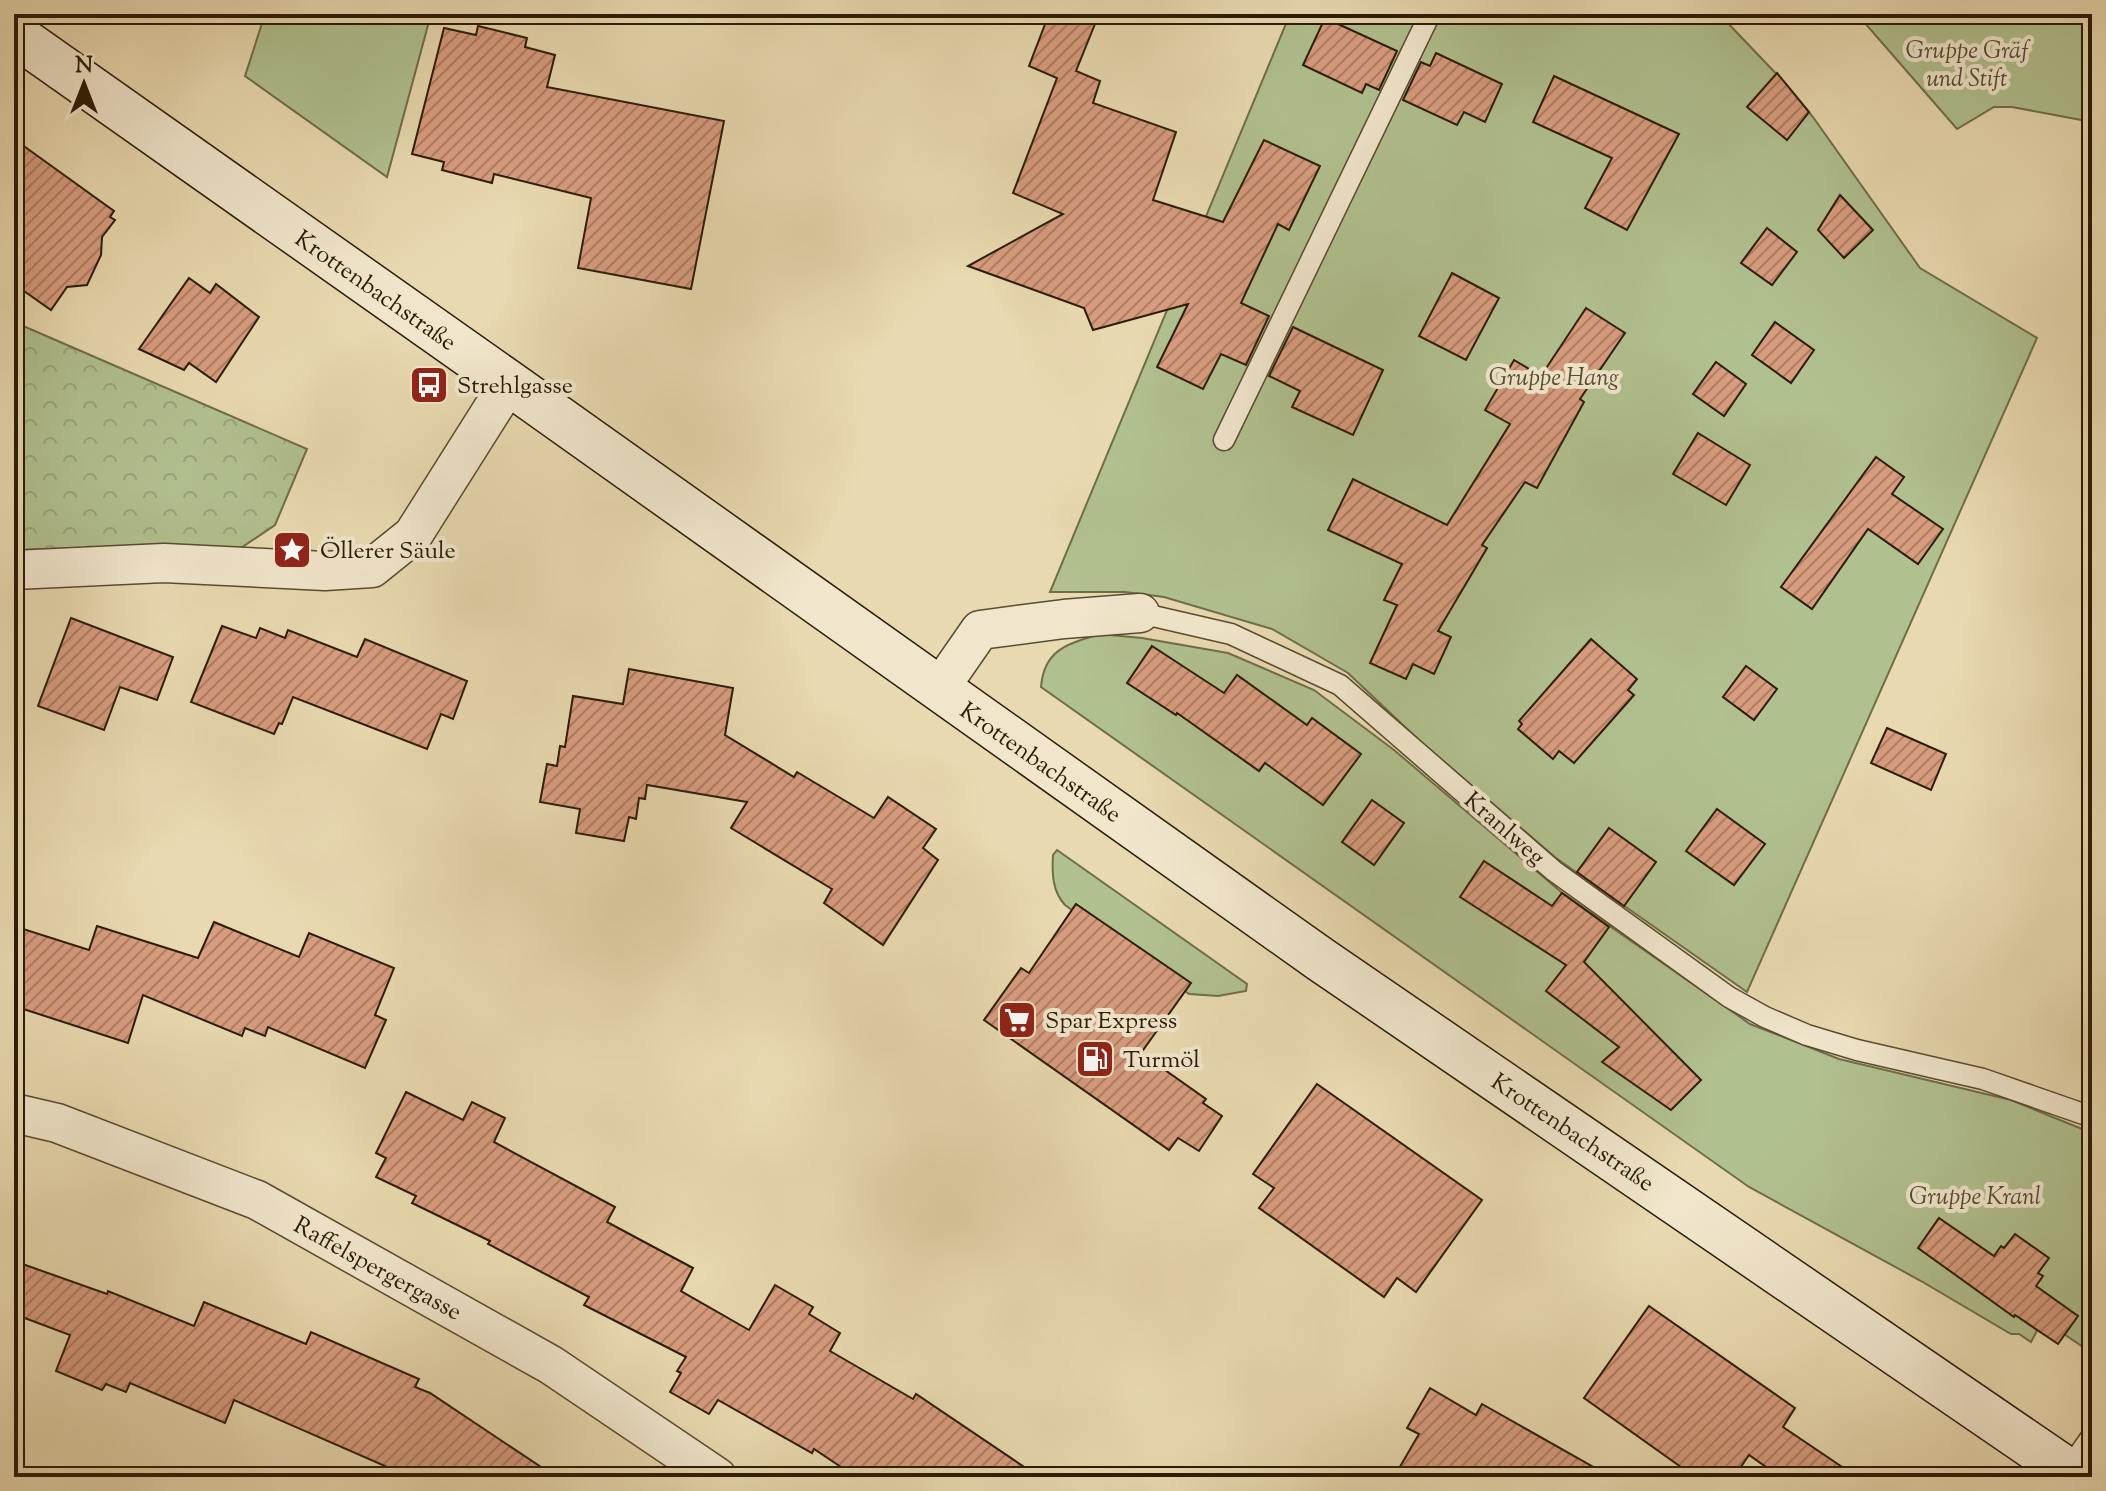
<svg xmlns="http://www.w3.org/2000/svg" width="2106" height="1491" font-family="'Sorts Mill Goudy',serif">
<defs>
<pattern id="forest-crowns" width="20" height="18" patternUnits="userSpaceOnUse" patternTransform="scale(2)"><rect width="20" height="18" fill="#b1c08f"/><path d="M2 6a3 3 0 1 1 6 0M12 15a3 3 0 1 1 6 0" fill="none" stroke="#98a47a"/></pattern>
<pattern id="building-hatch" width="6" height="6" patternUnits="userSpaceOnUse" patternTransform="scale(2)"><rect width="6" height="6" fill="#d89c7f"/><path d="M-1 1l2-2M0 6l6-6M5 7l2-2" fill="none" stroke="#af7e66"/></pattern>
</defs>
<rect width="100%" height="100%" fill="#e9d9b0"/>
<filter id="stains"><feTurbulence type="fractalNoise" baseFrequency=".0025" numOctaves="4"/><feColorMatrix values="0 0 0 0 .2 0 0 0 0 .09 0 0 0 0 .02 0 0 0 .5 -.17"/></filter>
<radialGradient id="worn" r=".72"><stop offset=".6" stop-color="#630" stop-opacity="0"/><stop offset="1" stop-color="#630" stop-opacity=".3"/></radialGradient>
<g fill="#b1c08f" stroke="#6e6e4a" stroke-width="2">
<path d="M265,14H431L387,177L245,76Z"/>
<path d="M1290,14H1727L1723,18L1785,83L1813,117L1920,268L2037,338L1747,992L1556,858L1422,743L1348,673L1272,629L1164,597L1125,592H1050Z"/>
<path d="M1857,14H2092V122L2012,107H1994L1957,129Z"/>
<path d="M1100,634L1142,638L1228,653L1314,690L1394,750L1561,892L1750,1024L1839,1059L2011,1100L2092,1133V1353L2055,1328L2039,1327L2031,1342L2019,1334H2011L1921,1281L1749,1187L1041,687C1044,649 1068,644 1100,634Z"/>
<path d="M1057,850L1247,984L1246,991L1218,996L1189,994L1065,905C1052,891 1052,873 1053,855Z"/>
</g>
<path fill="url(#forest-crowns)" stroke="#6e6e4a" stroke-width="2" d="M14,322L307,449L275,525L235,552L152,546L14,550Z"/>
<g fill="url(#building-hatch)" stroke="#2b1b06" stroke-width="2">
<path d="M1049,14H1099L1076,71L1100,81L1093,103L1176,132L1153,200L1223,222L1264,140L1320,166L1289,230L1278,224L1241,303L1269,316L1246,365L1221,354L1203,389L1157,367L1188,304L1093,330L1084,308L968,266L1063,214L1013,193L1057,78L1029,66Z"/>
<path d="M1325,18L1397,51L1379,90L1366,84L1362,93L1303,65Z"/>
<path d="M478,26L527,38L525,47L555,55L547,87L724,121L691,289L578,268L591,198L494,174L492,183L442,170L444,162L412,154L444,28L476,35Z"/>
<path d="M1436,53L1502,84L1485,122L1464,112L1457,125L1403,100L1421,62L1430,66Z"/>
<path d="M1777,73L1809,112L1787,140L1747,107Z"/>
<path d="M1554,76L1679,134L1627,230L1585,208L1612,158L1533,122Z"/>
<path d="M14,139L114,211L110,217L115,220L102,237L101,255L87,285L67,287L51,310L14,284Z"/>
<path d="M1840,195L1873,230L1844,258L1818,230Z"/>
<path d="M1767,228L1797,252L1772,285L1741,263Z"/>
<path d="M1452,273L1499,298L1466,360L1419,336Z"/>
<path d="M189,278L210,293L216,284L259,317L216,382L189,363L184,370L139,349Z"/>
<path d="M1586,308L1625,333L1580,399L1584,402L1537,488L1525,482L1482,545L1487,548L1438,631L1451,637L1434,674L1413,664L1406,679L1370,663L1397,605L1384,600L1402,564L1328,530L1353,479L1447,525L1510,424L1485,410L1514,360L1541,376Z"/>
<path d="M1775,322L1814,350L1791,383L1752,355Z"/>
<path d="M1293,327L1383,370L1353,435L1292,407L1300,391L1269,376Z"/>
<path d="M1716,362L1746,384L1724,416L1693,394Z"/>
<path d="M1698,433L1750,465L1726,505L1673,474Z"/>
<path d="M1876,457L1904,477L1892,494L1943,529L1918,564L1868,529L1812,609L1781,587Z"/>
<path d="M71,618L173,657L157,700L120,687L104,730L38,706Z"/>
<path d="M222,626L256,638L260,628L285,638L288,630L357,657L365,639L467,681L453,719L441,714L427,749L293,697L282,724L279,723L274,734L191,702Z"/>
<path d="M1591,639L1637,679L1628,690L1634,695L1574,763L1559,751L1553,759L1518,729L1522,724L1519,721Z"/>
<path d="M1152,646L1224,693L1237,675L1307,725L1312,718L1361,754L1323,805L1265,763L1259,771L1177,713L1176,715L1127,683Z"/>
<path d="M1746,666L1777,689L1754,720L1723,697Z"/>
<path d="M629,669L733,688L725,735L794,777L797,772L874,818L888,797L936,829L923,848L938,860L883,945L824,903L832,889L731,828L747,802L647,785L645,799L639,798L636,819L629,817L624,841L576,833L580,809L540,802L547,764L557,766L560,746L565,747L573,696L623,704Z"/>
<path d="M1887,728L1946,754L1931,790L1871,763Z"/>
<path d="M1372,800L1404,823L1374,865L1342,842Z"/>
<path d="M1717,809L1765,844L1734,885L1686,851Z"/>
<path d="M1609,828L1656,862L1624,906L1577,872Z"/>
<path d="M1484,861L1552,906L1562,893L1609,927L1584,962L1701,1080L1671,1110L1602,1062L1619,1047L1546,991L1566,965L1460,897Z"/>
<path d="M1076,904L1191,983L1141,1053L1206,1099L1203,1103L1222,1116L1199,1151L1178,1138L1169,1150L984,1020L1021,968L1029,973Z"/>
<path d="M214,922L299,957L309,933L394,968L375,1015L386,1020L365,1068L268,1027L265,1036L245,1028L242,1036L143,995L128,1043L14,1006V926L89,950L97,926L198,958Z"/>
<path d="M1317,1084L1482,1200L1416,1292L1397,1278L1384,1297L1259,1208L1274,1188L1253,1174Z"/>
<path d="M406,1092L463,1120L472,1102L505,1118L494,1142L615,1207L607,1222L693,1268L681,1291L749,1330L775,1285L813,1307L809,1314L840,1333L830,1351L913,1399L916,1394L1039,1477H856L814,1449L812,1453L718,1400L709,1414L670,1392L681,1373L677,1371L686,1357L584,1305L589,1297L488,1244L490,1241L412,1203L416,1196L376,1177L386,1158L376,1153Z"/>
<path d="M1939,1218L1994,1256L2001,1246L2004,1248L2015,1234L2049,1258L2038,1273L2043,1276L2036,1286L2078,1316L2058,1344L2015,1315L2014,1317L1918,1248Z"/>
<path d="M14,1261L107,1294L108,1291L194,1326L204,1302L306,1344L311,1332L419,1379L415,1387L430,1393L556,1477H410L234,1400L225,1423L130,1383L126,1392L106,1384L102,1390L56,1371L70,1335L14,1314Z"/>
<path d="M1649,1306L1795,1408L1783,1427L1857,1477H1780L1749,1455L1734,1477H1695L1584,1398Z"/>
<path d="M1430,1388L1476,1415L1482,1404L1611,1477H1394L1419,1434L1407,1428Z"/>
</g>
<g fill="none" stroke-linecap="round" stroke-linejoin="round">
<defs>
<g id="service">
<path d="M1224,440L1430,14"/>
<path d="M1140,613L1231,634L1340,685L1554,871L1729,997L1765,1017L1807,1035L1857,1050L1983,1079L2092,1117"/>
<path d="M2068,1470L2092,1436"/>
</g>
<g id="minor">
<path d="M14,570L164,563L325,571L372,568L413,535L509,383"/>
<path d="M939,689L980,630L1064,619L1140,613"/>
<path d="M14,1113L57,1123L257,1200L551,1365L717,1477"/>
</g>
<path id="secondary" d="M14,34L509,383L1320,959L2077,1477"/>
</defs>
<use href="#service" stroke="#5a4a30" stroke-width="23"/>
<use href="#minor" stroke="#5a4a30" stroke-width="41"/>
<use href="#secondary" stroke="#2b1b06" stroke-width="47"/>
<use href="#service" stroke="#f1e6cc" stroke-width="20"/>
<use href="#minor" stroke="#f1e6cc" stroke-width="38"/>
<use href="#secondary" stroke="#f1e6cc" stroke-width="44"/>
</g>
<defs>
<symbol id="bus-square" viewBox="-11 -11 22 22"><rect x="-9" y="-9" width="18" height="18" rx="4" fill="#8f2418" stroke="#f1e6cc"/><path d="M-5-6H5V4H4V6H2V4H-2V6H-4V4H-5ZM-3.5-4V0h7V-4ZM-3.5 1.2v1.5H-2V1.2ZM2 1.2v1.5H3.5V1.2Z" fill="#fff"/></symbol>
<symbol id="sight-square" viewBox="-11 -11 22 22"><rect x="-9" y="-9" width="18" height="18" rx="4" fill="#8f2418" stroke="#f1e6cc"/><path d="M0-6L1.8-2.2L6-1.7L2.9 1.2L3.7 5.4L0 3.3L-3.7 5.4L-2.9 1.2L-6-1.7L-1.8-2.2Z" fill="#fff"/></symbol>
<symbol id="supermarket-square" viewBox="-11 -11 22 22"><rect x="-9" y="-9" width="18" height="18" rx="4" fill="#8f2418" stroke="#f1e6cc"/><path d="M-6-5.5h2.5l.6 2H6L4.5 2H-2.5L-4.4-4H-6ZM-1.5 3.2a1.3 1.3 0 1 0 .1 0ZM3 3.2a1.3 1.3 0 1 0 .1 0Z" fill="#fff"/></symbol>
<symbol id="fuel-square" viewBox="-11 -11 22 22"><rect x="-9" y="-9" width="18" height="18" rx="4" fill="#8f2418" stroke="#f1e6cc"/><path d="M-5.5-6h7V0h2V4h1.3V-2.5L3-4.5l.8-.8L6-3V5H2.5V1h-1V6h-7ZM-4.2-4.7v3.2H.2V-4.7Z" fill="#fff"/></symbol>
</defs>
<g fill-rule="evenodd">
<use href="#bus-square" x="407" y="363" width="44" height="44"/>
<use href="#sight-square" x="270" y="528" width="44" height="44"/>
<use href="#supermarket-square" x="995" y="998" width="44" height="44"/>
<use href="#fuel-square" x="1073" y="1037" width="44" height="44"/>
</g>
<g text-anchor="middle" stroke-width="8" stroke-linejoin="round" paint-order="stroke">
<g font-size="24" font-style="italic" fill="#534d2f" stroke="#f1e6cc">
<text x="1967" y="58">Gruppe Gräf<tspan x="1967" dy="28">und Stift</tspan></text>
<text x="1554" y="385">Gruppe Hang</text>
<text x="1975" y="1204">Gruppe Kranl</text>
</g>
<g font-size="24" fill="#2b1b06" stroke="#f1e6cc">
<text transform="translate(376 290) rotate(35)" y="8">Krottenbachstraße</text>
<text transform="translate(1041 762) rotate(35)" y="8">Krottenbachstraße</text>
<text transform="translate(1505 828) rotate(41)" y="8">Kranlweg</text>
<text transform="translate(1573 1132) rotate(34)" y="8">Krottenbachstraße</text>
<text transform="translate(378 1268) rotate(29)" y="8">Raffelspergergasse</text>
</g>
<g font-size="24" fill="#2b1b06" stroke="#f1e6cc" text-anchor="start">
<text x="457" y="393">Strehlgasse</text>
<text x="320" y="558">Öllerer Säule</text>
<text x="1045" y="1028">Spar Express</text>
<text x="1123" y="1067">Turmöl</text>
</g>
</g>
<rect width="2106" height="1491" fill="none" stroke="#e9d9b0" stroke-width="48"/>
<rect x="16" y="16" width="2074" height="1459" fill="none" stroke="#2b1b06" stroke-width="4"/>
<rect x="24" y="24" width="2058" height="1443" fill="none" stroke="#2b1b06" stroke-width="2"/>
<g transform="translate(84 84)" stroke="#f1e6cc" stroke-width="6" paint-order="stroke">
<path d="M0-6L14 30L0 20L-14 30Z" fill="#2b1b06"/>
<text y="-12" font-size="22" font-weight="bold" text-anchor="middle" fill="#2b1b06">N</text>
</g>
<rect width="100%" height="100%" filter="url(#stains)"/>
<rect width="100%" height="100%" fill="url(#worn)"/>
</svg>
